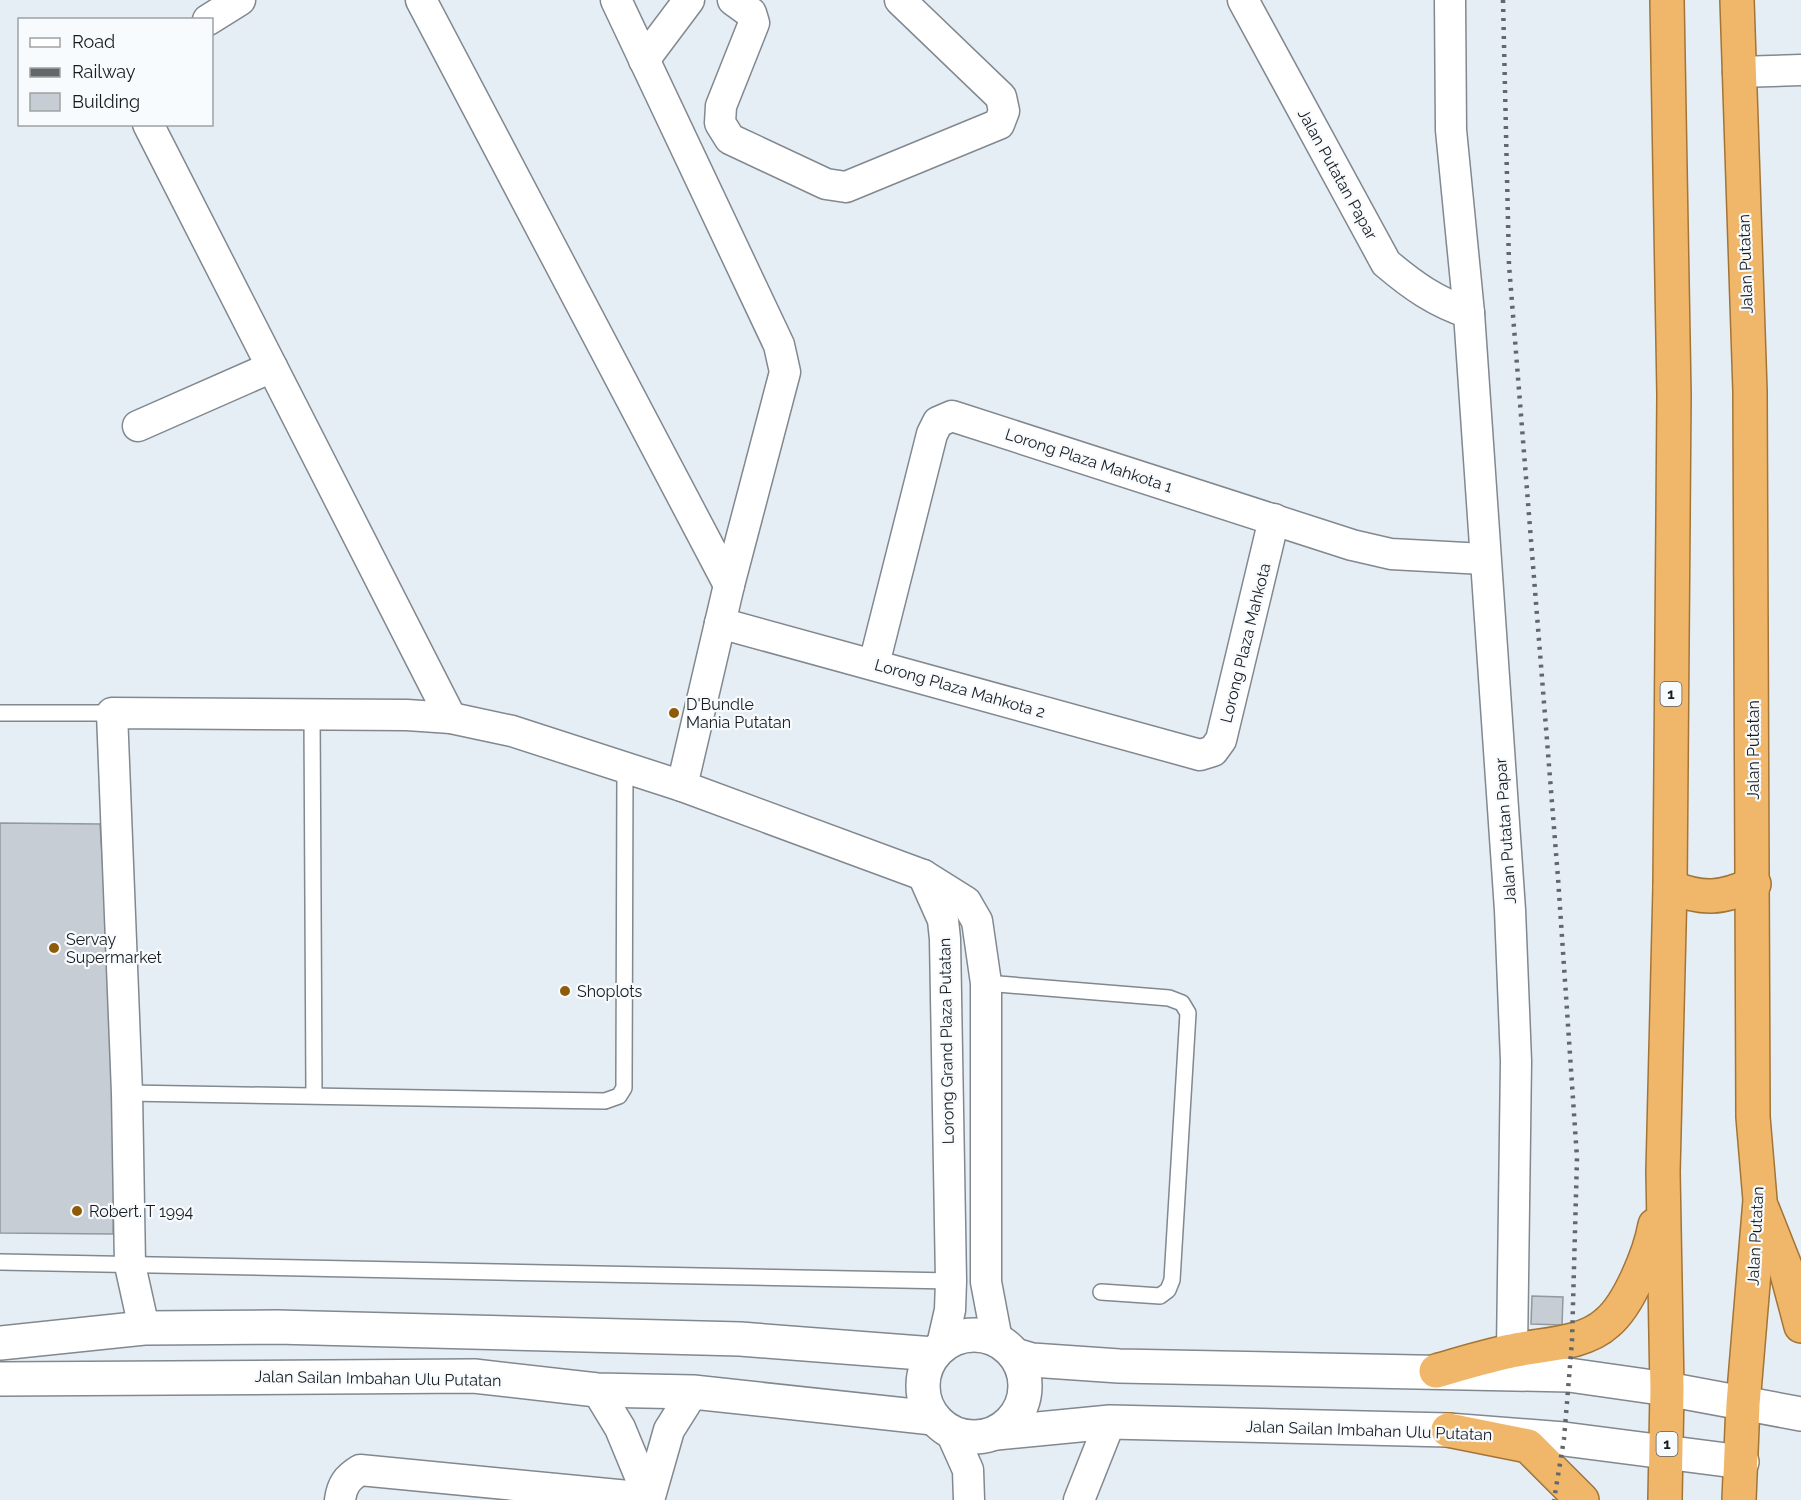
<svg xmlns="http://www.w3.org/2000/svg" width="1801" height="1500" font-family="Raleway,sans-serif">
<rect width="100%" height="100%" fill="#e6eef5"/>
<g fill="#c6cdd4" stroke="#91989e" stroke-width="1.5">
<path d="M0,823L100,824L116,1072L113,1234L0,1233Z"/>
<path d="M1532,1296L1563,1297L1562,1325L1531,1324Z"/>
</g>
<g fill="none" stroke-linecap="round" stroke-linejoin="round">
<defs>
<g id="service">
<path d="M0,713H112"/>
<path d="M312,714L314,1095"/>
<path d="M986,983L1169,998L1182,1003L1188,1013L1172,1280L1168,1290L1160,1296L1101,1292"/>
<path d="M127,1093L605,1101L619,1096L624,1088L625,768"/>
<path d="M0,1262L951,1281"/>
</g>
<g id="minor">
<path d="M421,0L729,585"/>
<path d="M616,0L779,345L785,372L729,585L682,786"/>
<path d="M733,0L751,13L754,23L721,106L720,123L730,139L826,184L846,187L999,124L1004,111L1001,97L900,0"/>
<path d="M1243,0L1386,263C1413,286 1436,302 1469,313"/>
<path d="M1450,0L1451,130L1469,313L1510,910L1516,1061L1512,1351"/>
<path d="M208,20L240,0"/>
<path d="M644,60L689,0"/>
<path d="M1738,72L1801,70"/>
<path d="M148,124L451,718"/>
<path d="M138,426L272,367"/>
<path d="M720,623L1200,755L1213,751L1221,740L1274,519"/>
<path d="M874,664L932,434L938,422L952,416L1352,545L1391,554L1484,559"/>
<path d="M923,875L943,920L945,939L951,1281L950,1310L942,1345"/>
<path d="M144,1328L130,1265L127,1093L112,713L407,715L451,718L512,731L682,786L923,875L966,902L977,921L986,983V1282L997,1340"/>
<path d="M597,1390L620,1428L649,1498"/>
<path d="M951,1432L968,1470L969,1500"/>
<path d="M340,1500C342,1485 347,1478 360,1470L649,1498"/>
<path d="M649,1500L669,1430L693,1392"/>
<path d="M1079,1500L1110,1422"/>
</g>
<g id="tertiary">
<circle cx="974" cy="1386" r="51"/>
<path d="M0,1343L144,1328L276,1327L740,1339L934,1354"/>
<path d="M1015,1355L1032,1360L1119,1366L1569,1375L1667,1389L1801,1414"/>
<path d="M0,1379L474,1376L597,1390L693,1392L933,1418"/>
<path d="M996,1433L1110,1422L1448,1430L1564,1439L1742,1462"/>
</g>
<g id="trunk">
<path d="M1737,0L1750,391L1753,1117L1760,1200L1743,1404L1739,1500"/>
<path d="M1670,887C1703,900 1721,899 1754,884"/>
<path d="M1762,1208L1785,1266L1801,1326"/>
<path d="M1436,1371C1461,1364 1486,1356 1511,1351C1541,1344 1583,1345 1607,1323C1629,1305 1650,1253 1655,1225"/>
<path d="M1448,1430L1528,1446L1582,1500"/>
<path d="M1665,1500L1667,1389L1663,1172L1670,887L1674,395L1667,0"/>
</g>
</defs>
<use href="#service" stroke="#81888f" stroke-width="18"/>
<use href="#minor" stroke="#81888f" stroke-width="33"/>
<use href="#tertiary" stroke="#81888f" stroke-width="36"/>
<use href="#trunk" stroke="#a27537" stroke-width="36"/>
<use href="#service" stroke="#fff" stroke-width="15"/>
<use href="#minor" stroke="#fff" stroke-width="30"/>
<use href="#tertiary" stroke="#fff" stroke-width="33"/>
<use href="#trunk" stroke="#f0b76a" stroke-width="33"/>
<path stroke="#63676b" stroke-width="4.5" stroke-dasharray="3 6" stroke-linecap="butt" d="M1503,0L1509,265L1558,878L1577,1158L1572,1341L1564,1439L1554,1500"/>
</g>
<g fill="#8e5c08" stroke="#f8fbfe" stroke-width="2">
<circle cx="674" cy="713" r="6"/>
<circle cx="54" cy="948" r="6"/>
<circle cx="565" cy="991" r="6"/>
<circle cx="77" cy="1211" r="6"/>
</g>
<g text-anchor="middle" stroke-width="4.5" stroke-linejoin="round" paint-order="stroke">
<g fill="#f8fbfe" stroke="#5c5f61" stroke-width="1.5">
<rect x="1660.5" y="682" width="21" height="24" rx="4.5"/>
<rect x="1656.5" y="1432" width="21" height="24" rx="4.5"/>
</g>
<g font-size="15" font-weight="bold" fill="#191c1e">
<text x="1671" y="699">1</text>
<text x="1667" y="1449">1</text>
</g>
<g font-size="16" fill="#191c1e" stroke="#f8fbfe">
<text transform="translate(1338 174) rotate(61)" y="6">Jalan Putatan Papar</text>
<text transform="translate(1745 264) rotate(-92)" y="6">Jalan Putatan</text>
<text transform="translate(1089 460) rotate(18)" y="6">Lorong Plaza Mahkota 1</text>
<text transform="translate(1245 643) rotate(-76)" y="6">Lorong Plaza Mahkota</text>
<text transform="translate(960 688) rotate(16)" y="6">Lorong Plaza Mahkota 2</text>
<text transform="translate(1753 750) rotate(-90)" y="6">Jalan Putatan</text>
<text transform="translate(1505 831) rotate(-94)" y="6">Jalan Putatan Papar</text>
<text transform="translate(946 1041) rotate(-91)" y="6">Lorong Grand Plaza Putatan</text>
<text transform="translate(1755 1236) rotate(-87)" y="6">Jalan Putatan</text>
<text transform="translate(378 1378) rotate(1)" y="6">Jalan Sailan Imbahan Ulu Putatan</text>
<text transform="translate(1369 1430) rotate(2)" y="6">Jalan Sailan Imbahan Ulu Putatan</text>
</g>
<g font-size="16" fill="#191c1e" stroke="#f8fbfe" text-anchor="start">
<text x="686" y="710">D'Bundle<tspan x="686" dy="18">Mania Putatan</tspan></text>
<text x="66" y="945">Servay<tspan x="66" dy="18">Supermarket</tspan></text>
<text x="577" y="997">Shoplots</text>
<text x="89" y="1217">Robert. T 1994</text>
</g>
</g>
<rect x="18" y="18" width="195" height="108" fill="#f8fbfe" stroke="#9fa2a4" stroke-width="1.5"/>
<rect x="30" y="38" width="30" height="9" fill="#ffffff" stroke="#9fa2a4" stroke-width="1.5"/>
<text x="72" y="48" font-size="18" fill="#191c1e">Road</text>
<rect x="30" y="68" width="30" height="9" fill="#63676b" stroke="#9fa2a4" stroke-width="1.5"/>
<text x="72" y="78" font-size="18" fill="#191c1e">Railway</text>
<rect x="30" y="93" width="30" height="18" fill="#c6cdd4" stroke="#9fa2a4" stroke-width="1.5"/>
<text x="72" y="108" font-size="18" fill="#191c1e">Building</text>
</svg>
